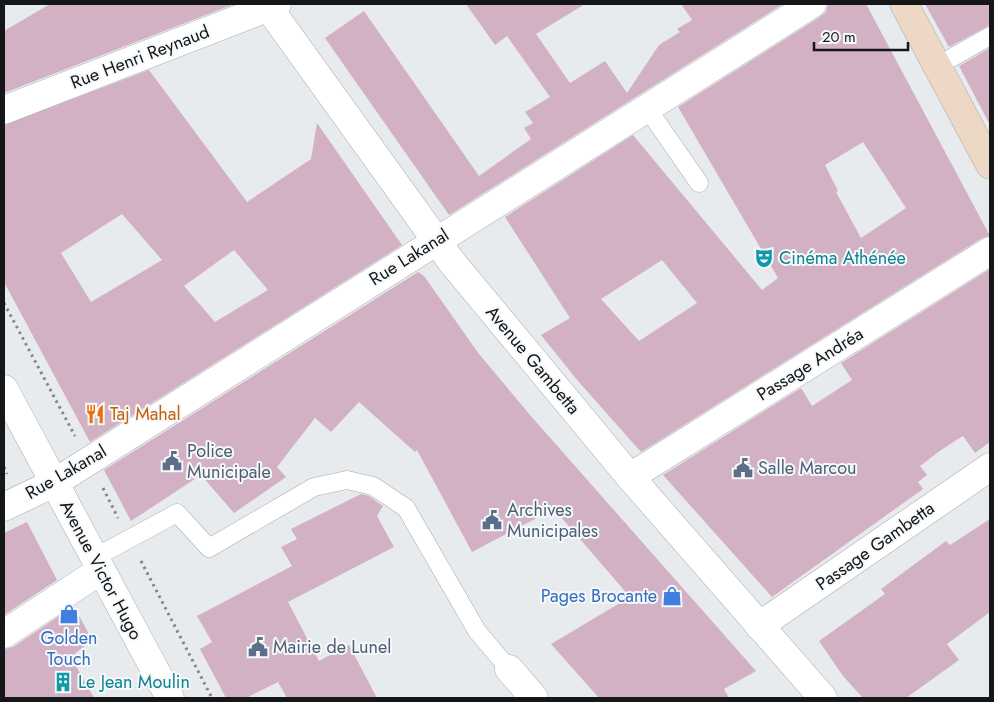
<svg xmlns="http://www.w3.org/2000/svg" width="994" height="702" font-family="Jost,sans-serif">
<rect width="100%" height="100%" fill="#e8ebee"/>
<g fill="#d1b1c3" fill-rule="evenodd">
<path d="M50,4H234L4,93V31Z"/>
<path d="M466,4H585L536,34L570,83L605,61L627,93L659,45L680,32L677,29L692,20L681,4H783L449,215L325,38L364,11L479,176L531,139L524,128L533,123L525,112L550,97L507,36L495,45Z"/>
<path d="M828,4H866L990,236L982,238L641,452L578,381L541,335L570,318L505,217L633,135L762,290L778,278L678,107L820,17L826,12ZM863,142L906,208L861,238L836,192L838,191L825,165ZM662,260L697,303L639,341L601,299Z"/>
<path d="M925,4H990V25L949,47Z"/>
<path d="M990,48V125L959,66Z"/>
<path d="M149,70L247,202L311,159L317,123L402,245L90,442L4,282V125ZM122,214L162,260L91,302L61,253ZM234,250L268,290L215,322L184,286Z"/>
<path d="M990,269V442L975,453L963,436L941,450L920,466L927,475L918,482L923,489L772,597L663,475L801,388L812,406L852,380L841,363Z"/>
<path d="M418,272L424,276L479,354L530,415L756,671L724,689L729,698H599L551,644L630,597L554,509L472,552L417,450L415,452L359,402L331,432L315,418L277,467L286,477L234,513L201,475L131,521L104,470Z"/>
<path d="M361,494L369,496L383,506L377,516L394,547L288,602L319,661L349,645L377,698H287L278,682L246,698H226L200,649L212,642L197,616L292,566L281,547L297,539L291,529Z"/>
<path d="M990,519V612L947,644L959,660L906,698H863L843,676L819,641L885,594L881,589L946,541L950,545Z"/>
<path d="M27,522L57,580L4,615V533Z"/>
<path d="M74,606L92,640L71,657L94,698H4V649L13,647Z"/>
</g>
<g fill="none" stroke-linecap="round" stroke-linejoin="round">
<defs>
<g id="lane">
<path d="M937,66L990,36"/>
<path d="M647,108L699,183"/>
<path d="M94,558L177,513L209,548L314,487L347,480L373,486L406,508L477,631L509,669"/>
</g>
<g id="street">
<path d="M266,4L451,261L630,477L823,698"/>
<path d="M4,110L277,4"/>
<path d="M4,389L170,698"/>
<path d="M630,477L990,251"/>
<path d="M4,507L54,483L812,4"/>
<path d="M759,626L990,467"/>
<path d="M4,634L101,570"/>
<path d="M509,669L534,698"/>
</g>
<path id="secondary" d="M904,4L990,165"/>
</defs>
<use href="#lane" stroke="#a7aaac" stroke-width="19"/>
<use href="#street" stroke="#a7aaac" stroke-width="29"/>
<use href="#secondary" stroke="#a7aaac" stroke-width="29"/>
<g stroke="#848688" stroke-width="3" stroke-dasharray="2.5 4" stroke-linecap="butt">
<path d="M4,303L75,436"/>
<path d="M4,467L7,474"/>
<path d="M103,488L118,518"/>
<path d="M141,561L212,698"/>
</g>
<use href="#lane" stroke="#fff" stroke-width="18"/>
<use href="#street" stroke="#fff" stroke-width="28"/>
<use href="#secondary" stroke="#ecd8c5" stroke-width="28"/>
</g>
<defs>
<symbol id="theatre-bare" viewBox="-9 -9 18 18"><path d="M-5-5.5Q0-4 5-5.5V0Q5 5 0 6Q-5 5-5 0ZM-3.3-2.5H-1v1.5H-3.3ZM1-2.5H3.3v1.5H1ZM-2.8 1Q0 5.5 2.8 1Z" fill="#0f9aa8" stroke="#f6f9fb" stroke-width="2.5" paint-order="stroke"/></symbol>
<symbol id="restaurant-bare" viewBox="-9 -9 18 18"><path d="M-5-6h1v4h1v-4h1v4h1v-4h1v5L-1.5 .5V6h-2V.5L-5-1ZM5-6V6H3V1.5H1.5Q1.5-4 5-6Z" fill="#e8710a" stroke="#f6f9fb" stroke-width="2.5" paint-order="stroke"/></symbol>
<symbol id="civic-bare" viewBox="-9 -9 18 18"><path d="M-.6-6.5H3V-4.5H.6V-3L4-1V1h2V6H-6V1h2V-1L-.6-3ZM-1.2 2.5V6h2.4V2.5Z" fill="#5c6f8a" stroke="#f6f9fb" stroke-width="2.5" paint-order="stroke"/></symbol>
<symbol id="shop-bare" viewBox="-9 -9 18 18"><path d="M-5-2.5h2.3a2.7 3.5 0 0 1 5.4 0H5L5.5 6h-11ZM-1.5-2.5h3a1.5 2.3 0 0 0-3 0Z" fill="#3f7fe0" stroke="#f6f9fb" stroke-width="2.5" paint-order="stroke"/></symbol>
<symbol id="building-bare" viewBox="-9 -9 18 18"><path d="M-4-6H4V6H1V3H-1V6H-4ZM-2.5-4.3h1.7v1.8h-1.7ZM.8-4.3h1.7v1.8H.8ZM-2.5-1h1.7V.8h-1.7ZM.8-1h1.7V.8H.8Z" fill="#0f9aa8" stroke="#f6f9fb" stroke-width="2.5" paint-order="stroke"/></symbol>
</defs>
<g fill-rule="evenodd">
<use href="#theatre-bare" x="750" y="244" width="28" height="28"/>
<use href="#restaurant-bare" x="81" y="400" width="28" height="28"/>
<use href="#civic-bare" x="158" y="447" width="28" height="28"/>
<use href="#civic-bare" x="729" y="454" width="28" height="28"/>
<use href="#civic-bare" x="478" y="506" width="28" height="28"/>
<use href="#shop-bare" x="658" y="582" width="28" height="28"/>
<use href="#shop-bare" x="55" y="600" width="28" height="28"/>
<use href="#civic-bare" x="244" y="633" width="28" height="28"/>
<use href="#building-bare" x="49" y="668" width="28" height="28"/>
</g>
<g text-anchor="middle" stroke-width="4" stroke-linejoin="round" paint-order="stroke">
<g font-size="18" fill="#151617" stroke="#f6f9fb">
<text transform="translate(140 57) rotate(-21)" y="6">Rue Henri Reynaud</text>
<text transform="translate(409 257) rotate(-32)" y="6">Rue Lakanal</text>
<text transform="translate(533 360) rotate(50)" y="6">Avenue Gambetta</text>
<text transform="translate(810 364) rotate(-32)" y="6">Passage Andréa</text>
<text transform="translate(66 472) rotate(-30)" y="6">Rue Lakanal</text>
<text transform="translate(875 546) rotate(-35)" y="6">Passage Gambetta</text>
<text transform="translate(101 570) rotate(62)" y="6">Avenue Victor Hugo</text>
</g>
<g font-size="18" fill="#0d838f" stroke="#f6f9fb" text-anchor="start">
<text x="779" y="264">Cinéma Athénée</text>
<text x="78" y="688">Le Jean Moulin</text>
</g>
<g font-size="18" fill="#c56008" stroke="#f6f9fb" text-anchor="start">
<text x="110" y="420">Taj Mahal</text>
</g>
<g font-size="18" fill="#4e5e75" stroke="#f6f9fb" text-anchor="start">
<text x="187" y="457">Police<tspan x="187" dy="21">Municipale</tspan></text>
<text x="758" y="474">Salle Marcou</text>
<text x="507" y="516">Archives<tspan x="507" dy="21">Municipales</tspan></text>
<text x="273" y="653">Mairie de Lunel</text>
</g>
<g font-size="18" fill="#366cbe" stroke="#f6f9fb" text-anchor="end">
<text x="657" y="602">Pages Brocante</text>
<text x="69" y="644" text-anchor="middle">Golden<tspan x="69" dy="21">Touch</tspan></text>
</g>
</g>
<rect width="994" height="702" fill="none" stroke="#151617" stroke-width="10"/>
<path d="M814 42v8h94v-8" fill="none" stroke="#151617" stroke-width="2.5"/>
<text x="822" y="42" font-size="15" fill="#151617" stroke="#f6f9fb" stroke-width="4" paint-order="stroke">20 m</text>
</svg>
